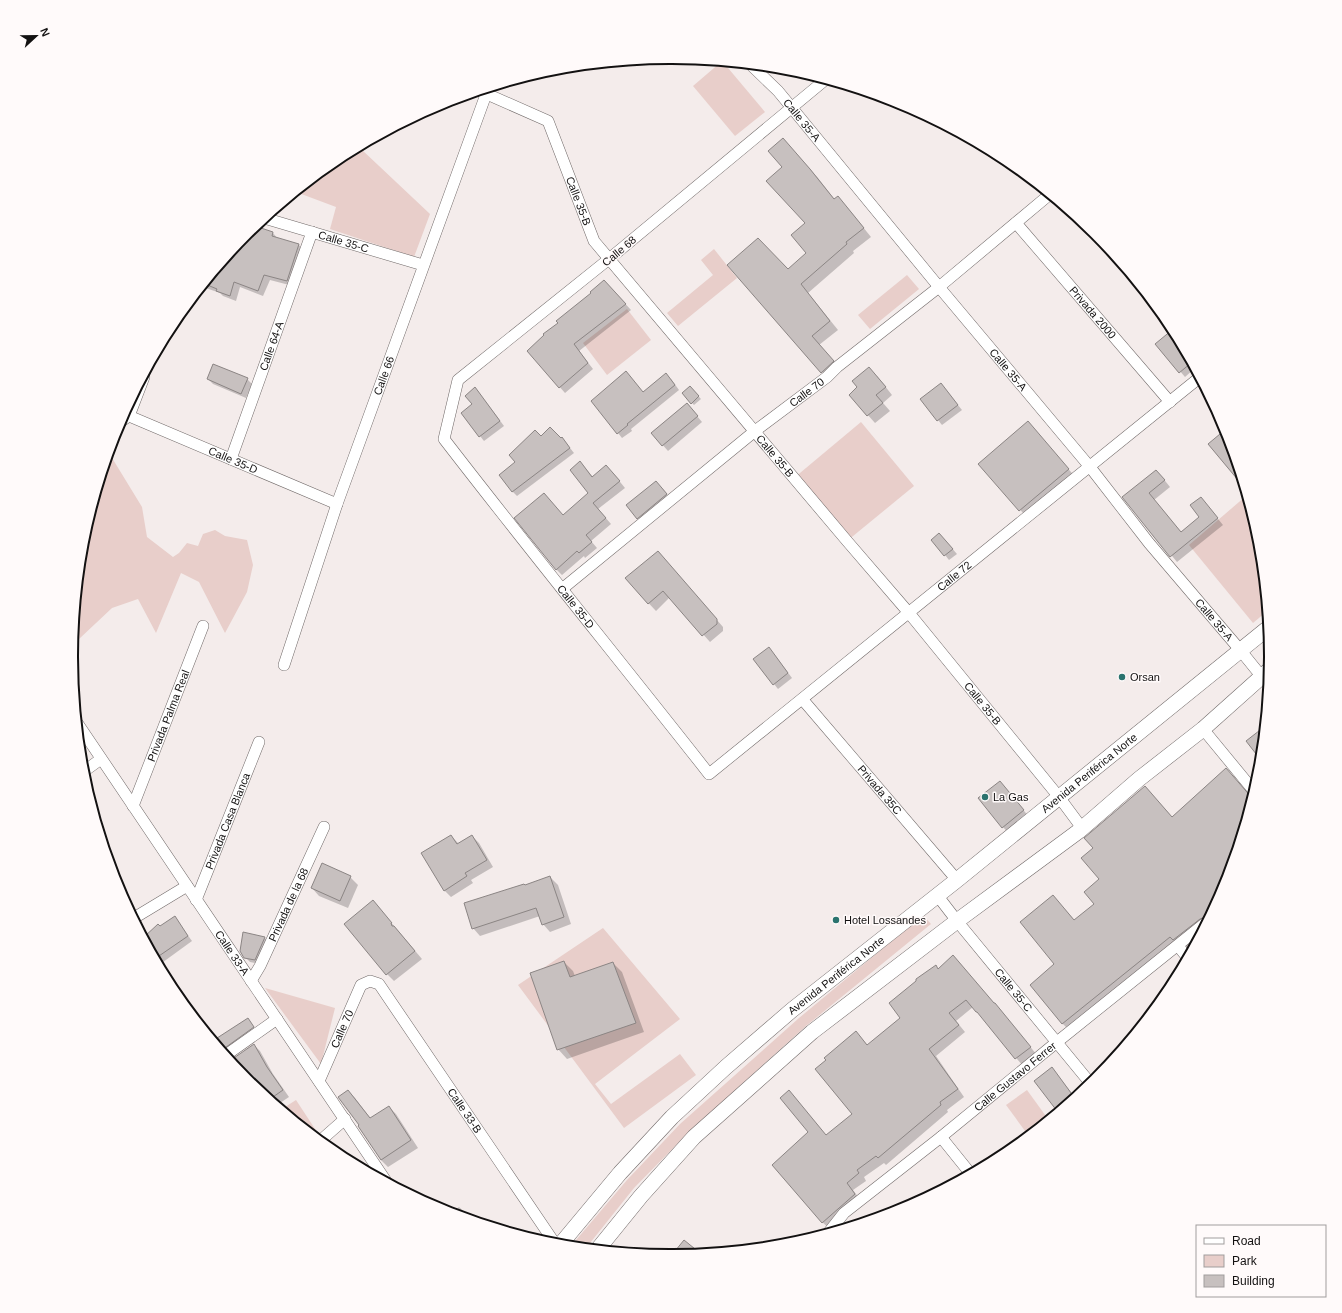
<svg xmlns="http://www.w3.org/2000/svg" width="1342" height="1313" font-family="Helvetica,sans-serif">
<rect width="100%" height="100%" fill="#f4eceb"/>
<g fill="#e8ceca">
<path d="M721,62H723L765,112L735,136L693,86Z"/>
<path d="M362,145L361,149L430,214L414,257L330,229L336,207L296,192L338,158Z"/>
<path d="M714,249L737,278L678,326L667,313L713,275L701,260Z"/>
<path d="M907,275L919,289L870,329L858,315Z"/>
<path d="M627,309L651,340L607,375L583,343Z"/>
<path d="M861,422L914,486L847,541L794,478Z"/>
<path d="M109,453L142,507L147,537L173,557L179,553L187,543L198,546L203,534L215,530L225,536L247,540L253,565L247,592L225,633L199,582L181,573L156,633L138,599L112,608L79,639L77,651L72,664V656L83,539Z"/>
<path d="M1246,496L1259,540L1266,612L1253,623L1189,545Z"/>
<path d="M923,915L931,924L806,1026L689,1132L634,1188L586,1248L571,1246L627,1180L680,1124L799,1018Z"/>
<path d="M603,928L680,1019L595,1084L611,1104L680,1054L696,1075L624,1128L518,985Z"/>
<path d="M265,988L335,1008L321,1064Z"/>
<path d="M1027,1090L1048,1119L1028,1135L1006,1105Z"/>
<path d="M296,1100L319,1135L316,1137L282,1109Z"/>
</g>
<g fill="#0003">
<path d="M783,139L818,178L835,200L846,206L871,237L853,251L854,253L808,293L838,330L819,345L841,370L830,380L822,372L788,270L808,253L807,223L783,167Z"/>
<path d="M247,232L273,233L278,239L299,245L304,251L293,286L270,280L263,296L240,287L236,301L223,296L220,293L203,287Z"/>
<path d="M610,287L631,310L579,351L593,369L565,393L528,351Z"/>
<path d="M1176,337L1194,369L1185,377L1157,344Z"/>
<path d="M877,376L892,395L883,403L890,411L875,423L850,395Z"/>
<path d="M208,379H247L252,384L246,398L213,384Z"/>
<path d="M671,379L679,390L631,429L632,431L622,438L618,433L643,393Z"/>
<path d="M690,387L701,399L694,405L683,394Z"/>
<path d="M945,389L962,410L942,425L938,420Z"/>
<path d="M479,393L504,426L484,441L480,436L473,404Z"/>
<path d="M692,410L702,422L668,451L653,434Z"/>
<path d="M1028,423L1078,480L1030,521L980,464Z"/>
<path d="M541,438H562L574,453L517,496L512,491L517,462Z"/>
<path d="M580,462L593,477L612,472L625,488L598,509L611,524L591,541L597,548L585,558L584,556L562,575L556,569L563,516L589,493Z"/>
<path d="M1162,477L1170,487L1154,500L1181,532L1201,517V498L1223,525L1177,562L1124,497Z"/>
<path d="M661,487L671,499L643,523L638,518Z"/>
<path d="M944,539L957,554L949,560L945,555Z"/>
<path d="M664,559L723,627V631L710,642L670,597L656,611L626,579Z"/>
<path d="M773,653L792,678L778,689L774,684Z"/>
<path d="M1226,769L1251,798L1225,886L1197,939L1183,950L1181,947L1072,1033L1062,1023L1055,965L1053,896L1075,921L1096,904L1100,880L1095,848L1145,787L1173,818Z"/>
<path d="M1000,782L1030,818L1010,835L1003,827Z"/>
<path d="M451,836L459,844L472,836L479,843L493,867L471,880L473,883L451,897L444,890Z"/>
<path d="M350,877L358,885L348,908L319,896L312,888Z"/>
<path d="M550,877L558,885L571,924L550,932L543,924L540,916L480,936L473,928L525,886Z"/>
<path d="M373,901L422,959L394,981L387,974Z"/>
<path d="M175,918L192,941L159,965L145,938Z"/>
<path d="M265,938L269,943L260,964L250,962L245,957Z"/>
<path d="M564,962L573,971L575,976L613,963L622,972L644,1032L567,1059L558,1049Z"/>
<path d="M938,970L995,1004L1037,1055L1023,1066L973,1007L956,1021L965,1032L936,1056L964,1097L947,1110L948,1112L886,1165L884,1163L864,1177L866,1181L853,1190L861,1201L830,1229L822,1222L809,1133L789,1091L826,1136L853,1114L863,1040L868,1046L902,1018Z"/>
<path d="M190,1008L216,1040L247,1019L259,1034L228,1057L189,1009Z"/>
<path d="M254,1045L260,1051L273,1074L289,1097L277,1105L247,1080L231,1061Z"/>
<path d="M1057,1075L1075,1097L1058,1110L1036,1081Z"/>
<path d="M348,1091L355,1098L371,1119L389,1107L396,1114L418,1148L388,1167L381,1160L360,1125Z"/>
<path d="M459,1207L470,1217L471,1219L451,1213Z"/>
</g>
<g fill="#c7c0bf" stroke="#8b8584">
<path d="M783,138L810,169L834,199L838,196L864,228L846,242L847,244L801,284L830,321L812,336L834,361L821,373L727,265L758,238L788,269L806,253L791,235L805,223L766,181L782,167L768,151Z"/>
<path d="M255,226L273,232L272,236L299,244L287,281L264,275L258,291L234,282L230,296L216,291L217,289L205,284L247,232Z"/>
<path d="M604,280L626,304L574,344L588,363L559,388L527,351L544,335L543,334L558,323L556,321L591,293L590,292Z"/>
<path d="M1172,330L1176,336L1191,363L1179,373L1155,344Z"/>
<path d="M213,364L248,378L241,394L207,379Z"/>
<path d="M869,367L886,387L876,395L883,403L867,416L849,395L857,387L852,381Z"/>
<path d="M626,371L643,392L666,373L675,385L627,424L628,425L617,434L591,401Z"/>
<path d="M941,383L958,405L937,421L920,399Z"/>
<path d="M690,386L699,396L691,404L682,393Z"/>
<path d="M475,387L500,421L479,437L461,413L472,404L465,396Z"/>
<path d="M687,403L698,416L662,446L651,433Z"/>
<path d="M1028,421L1069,469L1019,511L978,464Z"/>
<path d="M550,427L561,438L562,437L570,448L512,492L499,475L515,462L509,455L535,430L541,436Z"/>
<path d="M1226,429L1243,486L1208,444Z"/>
<path d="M580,461L592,477L606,465L620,481L593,503L606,518L586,535L592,542L579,553L577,551L556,570L514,518L544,493L563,515L588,493L570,470Z"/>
<path d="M1156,470L1165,480L1149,493L1181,532L1199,517L1190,505L1201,497L1218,518L1170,557L1122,497Z"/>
<path d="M656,481L667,494L637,519L626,505Z"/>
<path d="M939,533L953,549L944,556L931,540Z"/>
<path d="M658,551L717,619V624L702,636L663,591L648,604L625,578Z"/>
<path d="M769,647L788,673L773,685L753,659Z"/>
<path d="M1264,727L1260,759L1246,741Z"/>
<path d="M1226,768L1252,798L1225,886L1210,913L1205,917L1200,919L1173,940L1170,937L1062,1024L1030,985L1054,964L1020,922L1053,895L1074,920L1094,904L1084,892L1099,879L1081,858L1093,848L1084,838L1145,786L1172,817Z"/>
<path d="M1000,781L1024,810L1002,828L978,798Z"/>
<path d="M451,835L457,844L472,835L487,860L465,873L467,876L444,891L421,853Z"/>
<path d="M322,863L351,876L340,901L311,888Z"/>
<path d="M550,876L564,917L542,925L536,908L472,929L464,903L524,884L525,885Z"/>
<path d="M373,900L392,923H391L392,926H394L415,951L386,975L344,924Z"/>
<path d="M175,916L188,936L156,958L144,937L158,924L160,926Z"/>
<path d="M243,932L265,937L255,960L244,958L240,951Z"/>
<path d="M953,955L994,1003H995L1031,1047L1015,1059L977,1012H976L966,1000L949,1013L959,1025L929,1049L958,1089L940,1102L941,1105L878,1158L876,1156L857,1170L859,1173L847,1183L855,1194L822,1223L772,1165L808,1132L780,1098L789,1090L826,1135L852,1114L815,1069L826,1060L824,1058L856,1031L867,1045L900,1018L889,1003L916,981V979L936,965L938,969Z"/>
<path d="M564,961L570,977L613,962L636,1023L557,1050L530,973Z"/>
<path d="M248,1018L254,1027L222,1050L214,1040Z"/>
<path d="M254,1044L267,1067L283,1090L270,1099L247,1080L231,1060Z"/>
<path d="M1052,1067L1074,1097L1057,1111L1034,1081Z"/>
<path d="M348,1090L370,1118L389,1106L411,1140L381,1160L358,1126L359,1125L338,1097Z"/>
<path d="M684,1240L700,1253L671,1256Z"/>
</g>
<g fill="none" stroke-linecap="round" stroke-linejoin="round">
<defs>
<g id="minor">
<path id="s1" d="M751,65L778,91L939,287L1090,467L1149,543L1241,651L1262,677"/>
<path id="s2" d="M825,80L609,259L458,380L444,439C531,552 621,662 709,774L1199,378"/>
<path id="s3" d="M480,91L548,121L594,241L847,541L909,613L1059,797L1082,828"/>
<path id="s4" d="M264,218L423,265"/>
<path id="s5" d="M1016,223L1170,402"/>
<path id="s6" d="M129,416L337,504"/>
<path d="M120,422L129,416L144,377"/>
<path id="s7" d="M231,459L312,232"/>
<path id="s8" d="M562,589L755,431L827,377L837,367L939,287L1049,195"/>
<path id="s9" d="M284,665L337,504L488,89"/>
<path id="s10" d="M803,700L957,880"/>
<path id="s11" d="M78,724L386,1181"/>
<path d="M1203,729L1254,791"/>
<path d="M83,772L101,759"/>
<path id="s12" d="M133,806L203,626"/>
<path id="s13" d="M937,895L957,921L1091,1084"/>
<path id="s14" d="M196,900L259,742"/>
<path d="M134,918L187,886"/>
<path d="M1178,946L1187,957"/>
<path id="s15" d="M251,981L260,966L324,827"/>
<path d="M226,1055L277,1019"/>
<path id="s16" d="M319,1081L361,985L370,981L379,984L556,1245"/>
<path d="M941,1137L970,1173"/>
<path d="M320,1141L345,1119"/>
<path id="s17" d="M829,1232L844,1213L941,1137L1057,1042L1204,924"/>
</g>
<g id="secondary">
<path id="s18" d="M560,1245L620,1173L672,1117L726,1067L792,1010L957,880L1268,628"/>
<path d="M598,1249L641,1196L694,1137L812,1032L957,921L1079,831L1139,779L1203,729L1269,670"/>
</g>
</defs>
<use href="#minor" stroke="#716a69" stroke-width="12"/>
<use href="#secondary" stroke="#716a69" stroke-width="16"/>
<use href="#minor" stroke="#fff" stroke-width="11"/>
<use href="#secondary" stroke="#fff" stroke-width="15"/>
</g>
<g fill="#2a736e" stroke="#fffafa" stroke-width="1.5">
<circle cx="1122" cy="677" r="4"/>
<circle cx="985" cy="797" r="4"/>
<circle cx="836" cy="920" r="4"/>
</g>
<g text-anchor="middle" stroke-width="3" stroke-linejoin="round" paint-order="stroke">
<g font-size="11" fill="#131111" stroke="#fffafa">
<text dy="4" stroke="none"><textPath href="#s1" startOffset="75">Calle 35-A</textPath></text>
<text dy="4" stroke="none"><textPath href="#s3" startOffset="160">Calle 35-B</textPath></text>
<text dy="4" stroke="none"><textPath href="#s4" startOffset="83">Calle 35-C</textPath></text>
<text transform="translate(619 251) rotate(-40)" y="4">Calle 68</text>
<text dy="4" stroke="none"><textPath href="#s5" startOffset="118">Privada 2000</textPath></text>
<text dy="4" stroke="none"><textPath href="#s7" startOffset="120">Calle 64-A</textPath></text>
<text dy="4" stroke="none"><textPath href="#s1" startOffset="399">Calle 35-A</textPath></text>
<text dy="4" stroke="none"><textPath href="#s9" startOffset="306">Calle 66</textPath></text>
<text dy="4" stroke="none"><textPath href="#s8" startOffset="314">Calle 70</textPath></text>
<text dy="4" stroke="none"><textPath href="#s3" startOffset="484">Calle 35-B</textPath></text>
<text dy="4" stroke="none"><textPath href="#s6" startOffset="113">Calle 35-D</textPath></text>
<text dy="4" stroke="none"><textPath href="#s2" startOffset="1277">Calle 72</textPath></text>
<text dy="4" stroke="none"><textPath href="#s2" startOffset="748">Calle 35-D</textPath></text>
<text dy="4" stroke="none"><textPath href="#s1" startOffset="723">Calle 35-A</textPath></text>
<text dy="4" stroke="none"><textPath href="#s3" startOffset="807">Calle 35-B</textPath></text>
<text dy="4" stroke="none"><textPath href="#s12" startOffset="97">Privada Palma Real</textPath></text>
<text dy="4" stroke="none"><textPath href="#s18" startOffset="711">Avenida Periférica Norte</textPath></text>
<text dy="4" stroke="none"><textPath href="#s10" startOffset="118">Privada 35C</textPath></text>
<text dy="4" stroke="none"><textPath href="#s14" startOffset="85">Privada Casa Blanca</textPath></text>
<text dy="4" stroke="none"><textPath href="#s15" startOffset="85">Privada de la 68</textPath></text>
<text dy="4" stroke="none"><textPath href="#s11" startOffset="276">Calle 33-A</textPath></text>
<text dy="4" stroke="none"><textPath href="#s18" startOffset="387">Avenida Periférica Norte</textPath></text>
<text dy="4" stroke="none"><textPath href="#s13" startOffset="122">Calle 35-C</textPath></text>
<text dy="4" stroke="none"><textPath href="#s16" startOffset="57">Calle 70</textPath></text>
<text dy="4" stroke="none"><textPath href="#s17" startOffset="243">Calle Gustavo Ferrer</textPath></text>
<text dy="4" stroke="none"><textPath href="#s16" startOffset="277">Calle 33-B</textPath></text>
</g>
<g font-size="11" fill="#131111" stroke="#fffafa" text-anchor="start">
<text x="1130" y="681">Orsan</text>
<text x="993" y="801">La Gas</text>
<text x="844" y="924">Hotel Lossandes</text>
</g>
</g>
<path d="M0 0H1342V1313H0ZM670 64H672A592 592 0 0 1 1264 656V657A592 592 0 0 1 672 1249H670A592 592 0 0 1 78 657V656A592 592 0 0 1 670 64Z" fill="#fffafa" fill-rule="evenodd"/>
<path fill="none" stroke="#131111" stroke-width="2" d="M670 64H672A592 592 0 0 1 1264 656V657A592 592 0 0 1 672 1249H670A592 592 0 0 1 78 657V656A592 592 0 0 1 670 64Z"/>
<rect x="1196" y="1225" width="130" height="72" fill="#fffafa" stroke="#a19d9d"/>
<rect x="1204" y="1238" width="20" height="6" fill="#ffffff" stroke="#a19d9d"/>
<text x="1232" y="1245" font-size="12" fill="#131111">Road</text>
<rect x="1204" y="1255" width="20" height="12" fill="#e8ceca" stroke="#a19d9d"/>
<text x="1232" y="1265" font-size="12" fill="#131111">Park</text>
<rect x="1204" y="1275" width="20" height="12" fill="#c7c0bf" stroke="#a19d9d"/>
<text x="1232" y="1285" font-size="12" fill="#131111">Building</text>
<g transform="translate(36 36) rotate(68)" stroke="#fffafa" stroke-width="3" paint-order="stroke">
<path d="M0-3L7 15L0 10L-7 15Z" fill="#131111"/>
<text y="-6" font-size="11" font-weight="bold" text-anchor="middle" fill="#131111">N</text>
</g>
</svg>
